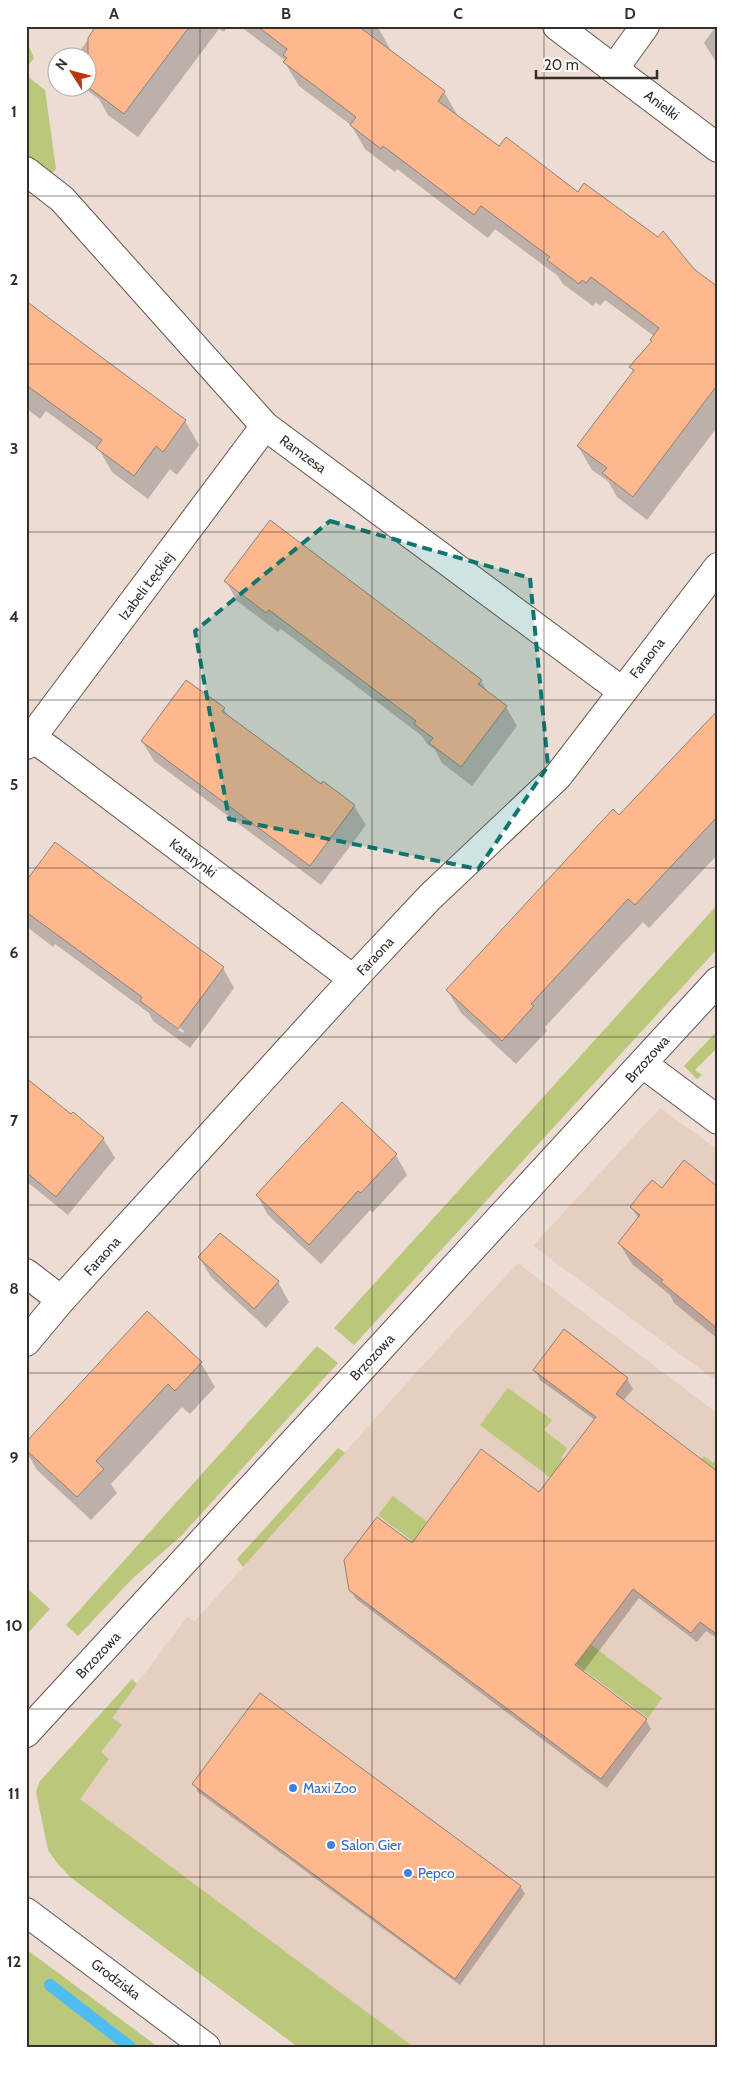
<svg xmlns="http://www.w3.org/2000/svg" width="744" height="2073" font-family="Cabin,sans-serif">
<rect width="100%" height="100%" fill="#ecdcd3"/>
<g fill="#e6cec1">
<path d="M660,1108L718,1150V1382L533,1246Z"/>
<path d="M518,1263L718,1414V1458L647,1550L718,1603V2047H414L61,1785L187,1617L195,1621L414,1375Z"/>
</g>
<g fill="#bbc77b">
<path d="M26,40L34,58L26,68Z"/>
<path d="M26,75L45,90L56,169L52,174L26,155Z"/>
<path d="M718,904V948L354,1345L334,1328Z"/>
<path d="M718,1030V1047L695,1070L702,1075L697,1079L684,1066Z"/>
<path d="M317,1346L338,1363L181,1536L133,1578L78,1636L66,1625Z"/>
<path d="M508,1388L552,1420L544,1430L567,1448L561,1458L644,1518L668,1503L704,1456L713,1463L718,1458V1603L480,1425Z"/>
<path d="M338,1448L345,1453L243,1567L237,1559Z"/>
<path d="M393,1496L662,1698L648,1718L378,1515Z"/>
<path d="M26,1587L50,1609L26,1635Z"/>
<path d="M132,1679L137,1684L112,1718L122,1725L101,1752L109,1759L80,1799L414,2047H298L70,1877L58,1864L48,1850L36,1792L40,1781Z"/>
<path d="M26,1949L158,2047H26Z"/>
</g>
<g fill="#0003" fill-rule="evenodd">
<path d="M98,26H228L224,32L219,29L138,137L108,115L99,99L84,88H88V58H75Z"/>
<path d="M240,26H375L379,29L392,53L444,92L458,116L499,147L578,193L693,270L718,289V426L647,520L617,497L608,481L592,470L578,446L634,373L631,367L653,342L651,340L654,336L605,300L600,306L596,302L593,306L563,284L558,276L495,229L488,238L397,169L395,172L365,149L351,125L299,86L285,63L286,61Z"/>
<path d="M716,26H718V65L704,43Z"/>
<path d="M26,303L185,421L199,445L177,475L170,469L148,499L112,472L100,451L46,411L40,419L26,408Z"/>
<path d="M226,581L481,681L488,693L506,707L517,726L472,786L442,763L435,750L427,744L422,736L281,629L278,632L237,601Z"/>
<path d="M224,709L228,717L321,786L354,806L366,825L321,885L154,761L142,741Z"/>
<path d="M718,722V854L649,928L643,922L545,1027L547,1031L516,1064L461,1013L447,990L619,816Z"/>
<path d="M26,883L223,968L234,988L190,1048L153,1021L149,1013L55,944L53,947L26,926ZM146,1003L184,1031L183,1033L146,1006Z"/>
<path d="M26,1079L71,1116L103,1138L115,1158L68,1215L26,1181Z"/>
<path d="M396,1155L407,1175L373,1212L370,1210L321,1264L268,1215L257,1195Z"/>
<path d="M718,1189V1339L674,1303L670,1295L632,1264L619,1243L639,1219L631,1207L662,1190Z"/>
<path d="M199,1257L278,1282L289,1302L266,1328L211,1277Z"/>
<path d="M147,1313L201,1363L215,1387L190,1414L182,1407L111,1484L117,1493L91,1520L37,1470L26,1451V1443Z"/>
<path d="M564,1331L627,1379L633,1389L623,1401L718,1474V1639L706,1631L697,1642L639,1598L583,1672L646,1720L651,1729L607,1788L356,1599L350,1589L412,1544L539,1494L595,1420L540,1380L535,1370Z"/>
<path d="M260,1694L521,1887L525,1894L460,1985L198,1792L194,1784Z"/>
</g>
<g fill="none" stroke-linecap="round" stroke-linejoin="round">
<path stroke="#4fbdf2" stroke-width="12" d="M50,1985L130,2047"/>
</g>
<g fill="#ffb78d" stroke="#908179">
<path d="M96,26H190L124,114L88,87V38Z"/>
<path d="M257,26H358L445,91L438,101L499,146L506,137L578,192L584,183L658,237L663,231L694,269L718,287V384L633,497L602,473L607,468L577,446L634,370L629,367L652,341L650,340L659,328L591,277L586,283L582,280L579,284L547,260L550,257L481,206L474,215L383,146L381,149L350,125L356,117L283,62L287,58L283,55L287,49Z"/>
<path d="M26,301L186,420L163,452L156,446L134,476L96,448L102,440L26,385Z"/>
<path d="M270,520L482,680L478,684L507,706L461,767L429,743L433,738L414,724L416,721L269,610L266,613L224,581Z"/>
<path d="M186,680L225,708L222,711L321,784L323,781L355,805L310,866L141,741Z"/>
<path d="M718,710V816L635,905L628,899L531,1004L534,1006L502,1041L446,990L613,809L619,815Z"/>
<path d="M55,842L224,967L178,1029L140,1001L142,997L26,912V881Z"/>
<path d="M26,1078L71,1114L73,1112L104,1138L56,1197L26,1172Z"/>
<path d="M342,1102L397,1154L361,1193L358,1191L309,1245L256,1195Z"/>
<path d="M684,1160L718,1187V1329L661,1282L663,1280L618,1243L640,1215L630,1207L640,1194L652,1180L662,1188Z"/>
<path d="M220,1233L279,1281L254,1309L198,1257Z"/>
<path d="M147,1311L202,1362L175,1391L168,1384L96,1461L104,1469L77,1497L26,1450V1442Z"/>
<path d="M564,1329L628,1378L616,1394L718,1472V1635L700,1622L691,1633L633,1589L575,1665L647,1719L601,1779L349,1590L344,1560L377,1517L412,1543L481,1449L539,1492L596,1417L533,1370Z"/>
<path d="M260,1693L521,1886L455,1979L192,1784Z"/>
</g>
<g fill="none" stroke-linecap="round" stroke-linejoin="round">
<defs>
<g id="minor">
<path d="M557,26L718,148"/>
<path d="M614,69L645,26"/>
<path d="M26,171L62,199L265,426L622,691"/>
<path d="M32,738L51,751L353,979"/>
<path d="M26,745L265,426"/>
<path d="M643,1064L718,1120"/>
<path d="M26,1273L61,1300"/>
<path d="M26,1342L61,1300L353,979L430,897L558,776L718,567"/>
</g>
<path id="tertiary" d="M26,1733L718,981"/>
<path id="secondary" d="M26,1912L206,2047"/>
</defs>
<use href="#minor" stroke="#63554d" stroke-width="30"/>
<use href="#tertiary" stroke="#63554d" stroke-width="30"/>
<use href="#secondary" stroke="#63554d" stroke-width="30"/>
<use href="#minor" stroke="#fff" stroke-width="28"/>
<use href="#tertiary" stroke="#fff" stroke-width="28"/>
<use href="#secondary" stroke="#fff" stroke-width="28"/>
</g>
<path fill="#0f766e" fill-opacity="0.2" stroke="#0f766e" stroke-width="4" stroke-dasharray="10 6" stroke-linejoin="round" d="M330,521L530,578L548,766L478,869L229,819L195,631Z"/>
<path fill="none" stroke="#352f2b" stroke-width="1" stroke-opacity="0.55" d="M200,26V2047M372,26V2047M544,26V2047M26,196H718M26,364H718M26,532H718M26,700H718M26,868H718M26,1037H718M26,1205H718M26,1373H718M26,1541H718M26,1709H718M26,1877H718"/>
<g fill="#3f7fe0" stroke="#fff" stroke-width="2">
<circle cx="293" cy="1788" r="5"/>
<circle cx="331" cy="1845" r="5"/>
<circle cx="408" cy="1873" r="5"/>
</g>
<g text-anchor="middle" stroke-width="4" stroke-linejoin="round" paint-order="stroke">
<g font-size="14" fill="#352f2b" stroke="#fff">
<text transform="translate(662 105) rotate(37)" y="5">Anielki</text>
<text transform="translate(303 454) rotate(36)" y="5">Ramzesa</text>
<text transform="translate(146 586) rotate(-53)" y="5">Izabeli Łęckiej</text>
<text transform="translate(647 658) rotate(-52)" y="5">Faraona</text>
<text transform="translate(193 858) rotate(37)" y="5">Katarynki</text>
<text transform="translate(375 956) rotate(-47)" y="5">Faraona</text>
<text transform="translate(647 1059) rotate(-48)" y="5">Brzozowa</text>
<text transform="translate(102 1256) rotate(-48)" y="5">Faraona</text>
<text transform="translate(372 1357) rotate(-47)" y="5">Brzozowa</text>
<text transform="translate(98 1655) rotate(-47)" y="5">Brzozowa</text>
<text transform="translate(116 1979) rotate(37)" y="5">Grodziska</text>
</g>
<g font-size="14" fill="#366cbe" stroke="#fff" text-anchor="start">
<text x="303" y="1793">Maxi Zoo</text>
<text x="341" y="1850">Salon Gier</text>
<text x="418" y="1878">Pepco</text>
</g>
</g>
<rect width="744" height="2073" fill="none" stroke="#ffffff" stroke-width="55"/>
<g transform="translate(72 72) rotate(306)"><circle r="24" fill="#ffffff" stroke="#aeacaa"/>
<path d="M0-4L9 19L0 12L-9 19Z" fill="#be340d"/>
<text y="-8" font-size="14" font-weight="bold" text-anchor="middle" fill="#352f2b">N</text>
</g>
<path d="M536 70v8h121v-8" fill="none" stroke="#352f2b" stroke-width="2.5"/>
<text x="544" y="70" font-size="15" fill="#352f2b" stroke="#ffffff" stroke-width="4" paint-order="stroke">20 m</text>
<rect x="28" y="28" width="688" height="2018" fill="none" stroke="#352f2b" stroke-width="2"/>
<g font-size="16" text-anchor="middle" font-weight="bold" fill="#352f2b">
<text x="114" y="19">A</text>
<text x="286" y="19">B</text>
<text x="458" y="19">C</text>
<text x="630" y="19">D</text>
<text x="14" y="117">1</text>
<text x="14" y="285">2</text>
<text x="14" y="454">3</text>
<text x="14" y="622">4</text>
<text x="14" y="790">5</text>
<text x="14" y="958">6</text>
<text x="14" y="1126">7</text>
<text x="14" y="1294">8</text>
<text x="14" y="1463">9</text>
<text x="14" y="1631">10</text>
<text x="14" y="1799">11</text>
<text x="14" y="1967">12</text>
</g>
</svg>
